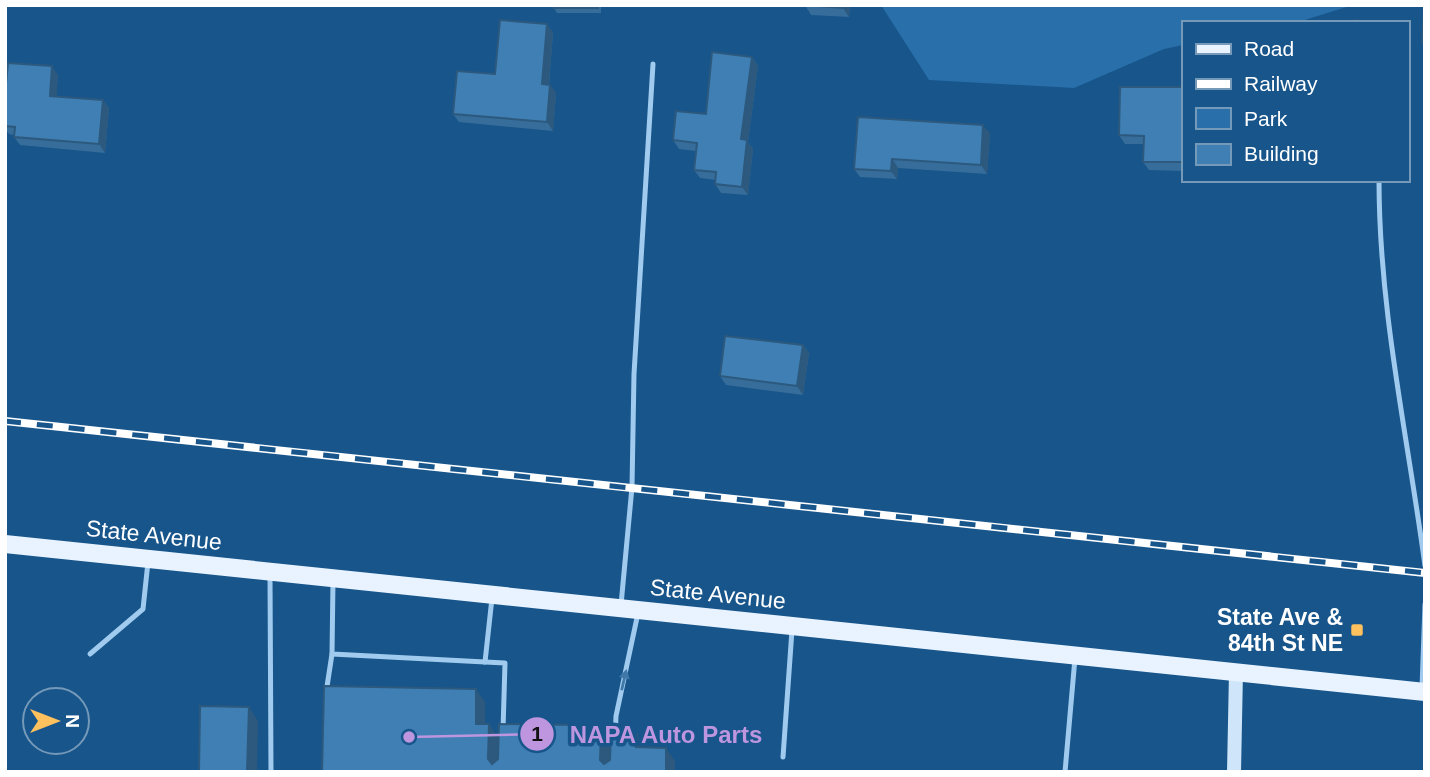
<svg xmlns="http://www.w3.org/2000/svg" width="1430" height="777" font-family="Helvetica,sans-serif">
<rect width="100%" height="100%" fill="#17558b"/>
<path fill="#296fa9" d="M881,5H1353L1295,23H1183V45L1164,49L1074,88L929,80Z"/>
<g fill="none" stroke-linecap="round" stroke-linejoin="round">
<g stroke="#a0cbee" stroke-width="5">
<path d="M1379,180C1379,311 1408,438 1425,566"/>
<path d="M270,575L271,772"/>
<path d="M333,581L332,654L485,662L492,598"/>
<path d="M621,605L632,487L634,374L653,64"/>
<path d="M90,654L143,609L148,562"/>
<path d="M485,662L505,663L503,730"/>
<path d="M1422,688L1425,604"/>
<path d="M326,693L332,654"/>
<path d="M615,741L616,716L638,613"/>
<path d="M783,757L792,630"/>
<path d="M1065,772L1075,658"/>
</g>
<path stroke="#cee5fa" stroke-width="14" d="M1234,772L1236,672"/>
<path stroke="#e8f3ff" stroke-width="18" d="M5,544L1425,692"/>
<defs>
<path id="rail" d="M5,421L1425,573"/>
</defs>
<use href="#rail" stroke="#fff" stroke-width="8"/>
<use href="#rail" stroke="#17558b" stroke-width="5" stroke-dasharray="16" stroke-linecap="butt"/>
</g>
<g fill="#366d9a">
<path d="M601,5V13H557L554,8Z"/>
<path d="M805,5H850L849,17L811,15Z"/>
<path d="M547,24L553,33L549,85H550L556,93L553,131L459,122L453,114Z"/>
<path d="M752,57L758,66L748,142L753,149L748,195L721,193L715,184L716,180L700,178L694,170L696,151L679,149L673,140L706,114Z"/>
<path d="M58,75L56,96L103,100L109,108L105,153L20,145L14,137V135L9,134L5,129V94Z"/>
<path d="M1183,87V171L1149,170L1143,162L1144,144H1125L1119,135Z"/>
<path d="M990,133L987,174L898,168L897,179L860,177L854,169Z"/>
<path d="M803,345L809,353L803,395L726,385L720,376Z"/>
</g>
<g fill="#2c597d">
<path d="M843,5H850L849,17L843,8Z"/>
<path d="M547,24L553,33L548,93L542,84Z"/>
<path d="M752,57L758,66L748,142L753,149L748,195L742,187L741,139Z"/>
<path d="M52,66L58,75L56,104L50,96Z"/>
<path d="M550,85L556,93L553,131L547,122Z"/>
<path d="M103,100L109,108L105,153L99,144Z"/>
<path d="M983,125L990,133L987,174L981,165Z"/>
<path d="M892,159L898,168L897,179L891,171Z"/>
<path d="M803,345L809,353L803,395L797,386Z"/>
<path d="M476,689L485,702V737L476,724Z"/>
<path d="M249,707L258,721L257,772H247Z"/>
<path d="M489,724L498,737L497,772L488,759Z"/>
<path d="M601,733L610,746L609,772L600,760Z"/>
<path d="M637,735L646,748L636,747Z"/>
<path d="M666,748L675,761V772H666Z"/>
</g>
<g fill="#3f7fb3" stroke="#2c597d" stroke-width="2">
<rect x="554" y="5" width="44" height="3"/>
<path d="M805,5H843V8Z"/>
<path d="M1424,5H1425V44L1422,43Z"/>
<path d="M500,20L547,24L542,84L550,85L547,122L453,114L457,71L495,74Z"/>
<path d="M1357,20L1358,23H1330Z"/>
<path d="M712,52L752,57L741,139L747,140L742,187L715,184L716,172L694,170L697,143L673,140L676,111L706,114Z"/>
<path d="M8,63L52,66L50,96L103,100L99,144L14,137L15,127L5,126V94Z"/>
<path d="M1120,87H1183V162H1143L1144,136L1119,135Z"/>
<path d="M858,117L983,125L981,165L892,159L891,171L854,169Z"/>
<path d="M725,336L803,345L797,386L720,376Z"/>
<path d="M324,686L476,689V724H489L488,759L492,764L498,759L499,724L578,725V732L601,733L600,760L604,764L610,760L611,733L637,735L636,747L666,748V772H322Z"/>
<path d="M200,706L249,707L247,772H199Z"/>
</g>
<defs><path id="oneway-solid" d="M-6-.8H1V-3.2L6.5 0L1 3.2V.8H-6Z" transform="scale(1.75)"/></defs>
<use fill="#4078a9" href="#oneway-solid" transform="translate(624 680) rotate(-77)"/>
<rect fill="#ffc15e" stroke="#17558b" stroke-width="2.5" x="1350" y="623" width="14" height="14" rx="3.5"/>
<g text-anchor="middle" stroke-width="7" stroke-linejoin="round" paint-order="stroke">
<g font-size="23" fill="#fff" stroke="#17558b">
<text transform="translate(154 535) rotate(6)" y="8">State Avenue</text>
<text transform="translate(718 594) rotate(6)" y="8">State Avenue</text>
</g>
<g font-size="23" font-weight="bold" fill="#fff" stroke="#17558b" text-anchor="end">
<text x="1343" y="625">State Ave &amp;<tspan x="1343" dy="26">84th St NE</tspan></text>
</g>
</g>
<path fill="none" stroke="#bd96df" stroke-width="2.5" d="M409 737L537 734"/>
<g fill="#bd96df" stroke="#17558b" stroke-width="2.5">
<circle cx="409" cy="737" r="7"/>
<circle cx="537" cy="734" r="18"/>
</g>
<g font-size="21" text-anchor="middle" font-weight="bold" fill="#111">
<text x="537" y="741">1</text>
</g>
<g font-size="24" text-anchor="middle" font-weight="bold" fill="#bd96df" stroke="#17558b" stroke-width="7" stroke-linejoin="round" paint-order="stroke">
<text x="666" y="743">NAPA Auto Parts</text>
</g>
<rect width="1430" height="777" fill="none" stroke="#ffffff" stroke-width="14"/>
<rect x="1182" y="21" width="228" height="161" fill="#17558b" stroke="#7499b9" stroke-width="2"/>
<rect x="1196" y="44" width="35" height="10" fill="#e8f3ff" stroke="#7499b9" stroke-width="2"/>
<text x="1244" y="56" font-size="21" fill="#ffffff">Road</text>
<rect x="1196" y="79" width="35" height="10" fill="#ffffff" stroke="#7499b9" stroke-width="2"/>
<text x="1244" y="91" font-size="21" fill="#ffffff">Railway</text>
<rect x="1196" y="108" width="35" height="21" fill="#296fa9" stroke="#7499b9" stroke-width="2"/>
<text x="1244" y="126" font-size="21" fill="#ffffff">Park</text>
<rect x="1196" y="144" width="35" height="21" fill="#3f7fb3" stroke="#7499b9" stroke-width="2"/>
<text x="1244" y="161" font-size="21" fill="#ffffff">Building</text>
<g transform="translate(56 721) rotate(90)"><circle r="33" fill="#17558b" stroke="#7499b9" stroke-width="2"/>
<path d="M0-5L12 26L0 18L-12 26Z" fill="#ffc15e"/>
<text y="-10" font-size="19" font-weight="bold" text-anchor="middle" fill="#ffffff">N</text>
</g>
</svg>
